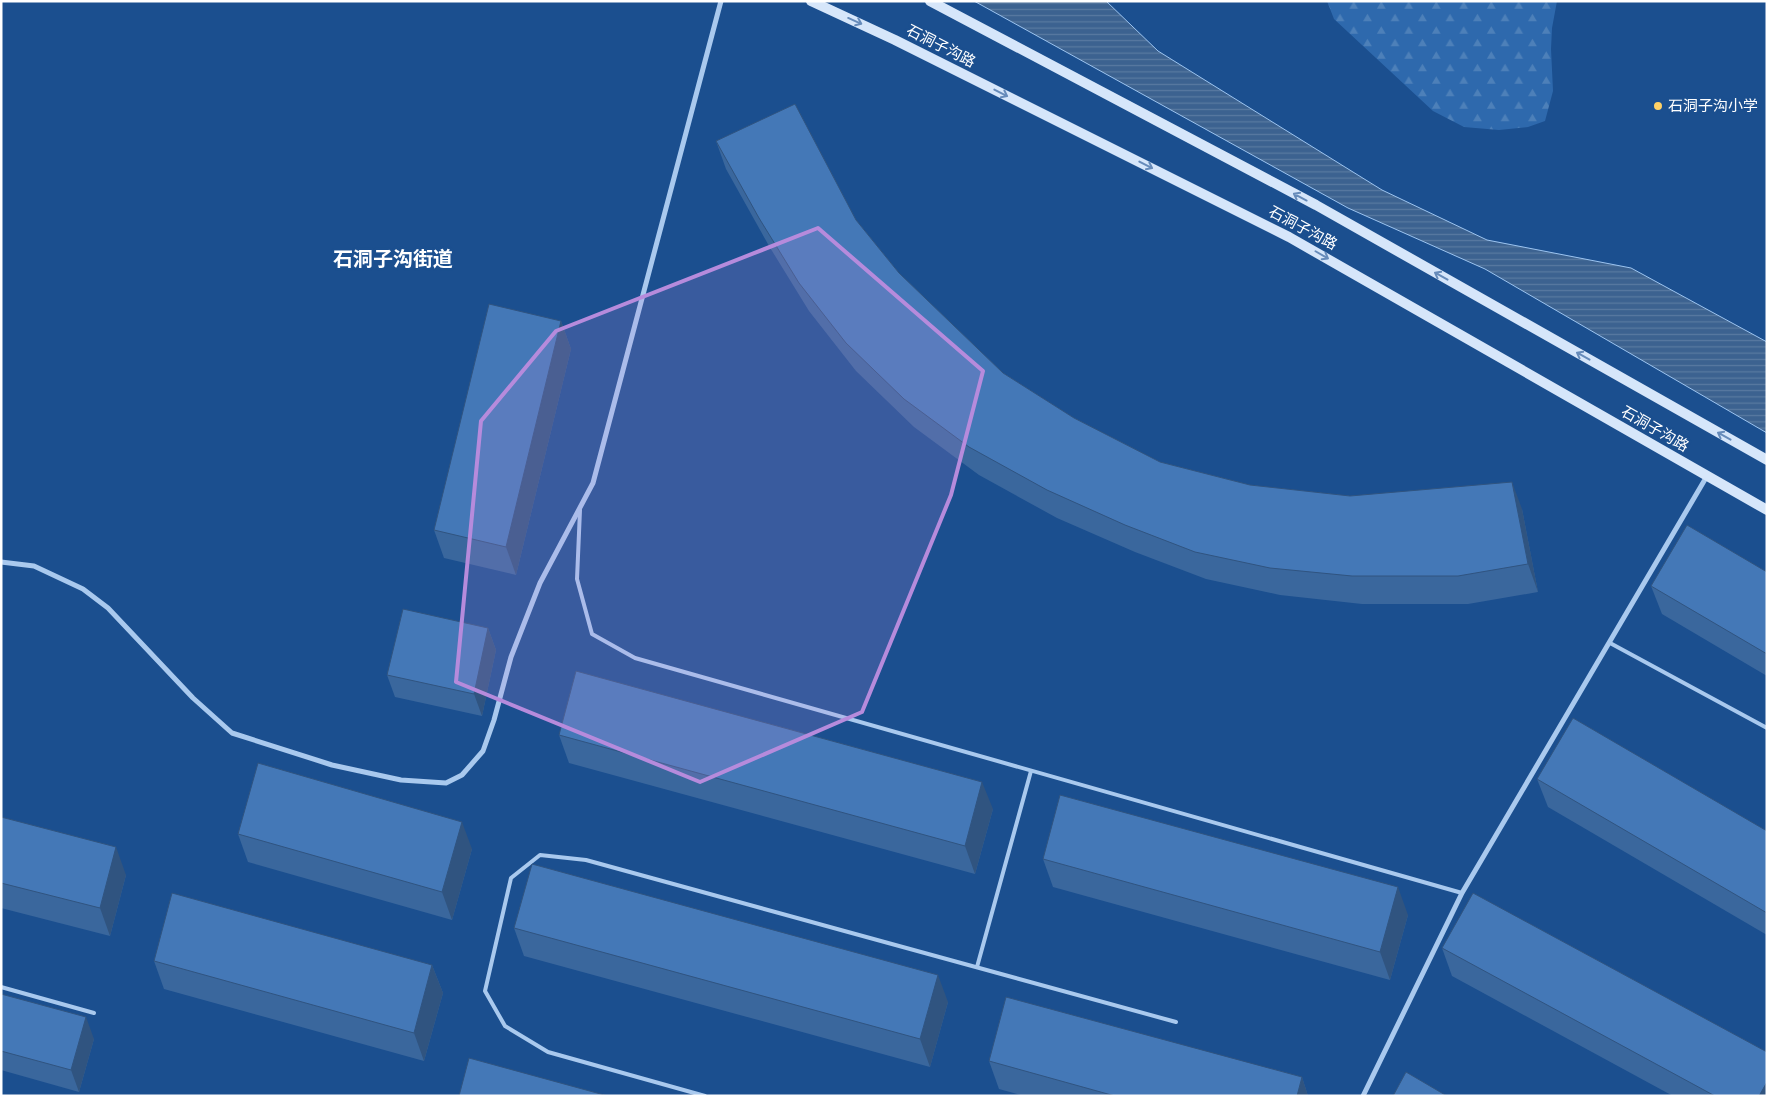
<svg xmlns="http://www.w3.org/2000/svg" width="1768" height="1097" font-family="Quicksand,'Noto Sans SC',sans-serif">
<defs>
<pattern id="forest-firs" width="22" height="20" patternUnits="userSpaceOnUse" patternTransform="scale(1.25)"><rect width="22" height="20" fill="#2e69ad"/><path d="M5 1l3.5 6h-7zM16 11l3.5 6h-7z" fill="#4d80b9"/></pattern>
<pattern id="water-rules" width="6" height="5" patternUnits="userSpaceOnUse" patternTransform="scale(1.25)"><rect width="6" height="5" fill="#3c6290"/><path d="M0 2.5h6" fill="none" stroke="#597aa1"/></pattern>
</defs>
<rect width="100%" height="100%" fill="#1b4f8f"/>
<path fill="url(#forest-firs)" d="M1327,1H1557L1552,28L1551,49L1553,91L1545,121L1528,127L1499,130L1464,127L1433,111L1334,19Z"/>
<path fill="url(#water-rules)" stroke="#9cc4f0" d="M974,1H1106L1158,51L1382,190L1487,240L1631,268L1767,342V433L1485,269L1348,208Z"/>
<g fill="none" stroke-linecap="round" stroke-linejoin="round">
<g stroke="#a9c9ee" stroke-width="4">
<path d="M580,510L577,579L592,634L635,658L1462,893"/>
<path d="M1610,643L1767,728"/>
<path d="M977,967L1031,771"/>
<path d="M1,987L94,1013"/>
<path d="M705,1096L548,1052L505,1026L485,991L511,878L540,855L586,860L1176,1022"/>
</g>
<g stroke="#a9c9ee" stroke-width="5">
<path d="M1,562L34,566L83,589L108,608L193,698L232,733L332,765L401,780L446,783L462,775L483,751L494,720L511,657L540,583L593,483L721,1"/>
<path d="M1363,1096L1462,893L1707,476"/>
</g>
<g stroke="#d6e6fa" stroke-width="10">
<path d="M811,1L895,40L1289,237L1767,510"/>
<path d="M930,1L1316,205L1767,460"/>
</g>
</g>
<g fill="#3a679d">
<path d="M716,141L856,220L899,273L1003,373L1074,418L1160,462L1250,485L1350,496L1522,509L1538,592L1468,604H1362L1280,595L1206,579L1135,552L1057,518L979,475L914,427L856,371L809,311L769,246L726,169Z"/>
<path d="M561,321L571,349L516,575L444,558L434,530Z"/>
<path d="M1767,572V676L1662,614L1651,586Z"/>
<path d="M488,628L496,650L482,716L395,697L387,675Z"/>
<path d="M559,735L993,809L975,874L569,763Z"/>
<path d="M1537,779L1767,831V935L1548,807Z"/>
<path d="M1,817L126,875L110,936L1,908Z"/>
<path d="M238,834L472,849L452,920L248,862Z"/>
<path d="M1043,859L1408,915L1390,980L1053,887Z"/>
<path d="M514,928L948,1002L930,1067L524,956Z"/>
<path d="M1442,948L1767,1096H1673L1452,976Z"/>
<path d="M154,961L432,965L443,993L424,1061L164,989Z"/>
<path d="M1,994L94,1039L79,1092L1,1070Z"/>
<path d="M989,1061L1302,1077L1308,1096H1024L999,1089Z"/>
</g>
<g fill="#305480">
<path d="M561,321L571,349L516,575L506,547Z"/>
<path d="M1512,482L1522,509L1538,592L1528,564Z"/>
<path d="M488,628L496,650L482,716L474,694Z"/>
<path d="M982,782L993,809L975,874L965,846Z"/>
<path d="M462,822L472,849L452,920L442,892Z"/>
<path d="M116,847L126,875L110,936L100,908Z"/>
<path d="M1398,887L1408,915L1390,980L1380,952Z"/>
<path d="M432,965L443,993L424,1061L414,1033Z"/>
<path d="M938,975L948,1002L930,1067L920,1039Z"/>
<path d="M86,1017L94,1039L79,1092L71,1070Z"/>
<path d="M1302,1077L1308,1096H1297Z"/>
<path d="M1767,1082V1096H1759Z"/>
</g>
<g fill="#4478b7" stroke="#305480">
<path d="M795,104L856,220L899,273L1003,373L1074,418L1160,462L1250,485L1350,496L1512,482L1528,564L1458,576H1352L1270,568L1195,552L1125,525L1047,490L969,447L904,399L846,343L799,283L759,218L716,141Z"/>
<path d="M489,304L561,321L506,547L434,530Z"/>
<path d="M1687,525L1767,572V654L1651,586Z"/>
<path d="M403,609L488,628L474,694L387,675Z"/>
<path d="M576,671L982,782L965,846L559,735Z"/>
<path d="M1573,718L1767,831V913L1537,779Z"/>
<path d="M258,763L462,822L442,892L238,834Z"/>
<path d="M1060,795L1398,887L1380,952L1043,859Z"/>
<path d="M1,817L116,847L100,908L1,883Z"/>
<path d="M532,864L938,975L920,1039L514,928Z"/>
<path d="M172,893L432,965L414,1033L154,961Z"/>
<path d="M1473,893L1767,1052V1082L1759,1096H1715L1442,948Z"/>
<path d="M1,994L86,1017L71,1070L1,1051Z"/>
<path d="M1006,997L1302,1077L1297,1096H1115L989,1061Z"/>
<path d="M469,1058L608,1096H459Z"/>
<path d="M1406,1072L1447,1096H1393Z"/>
</g>
<defs><path id="oneway-shaft" d="M-6 0H5M1.5-3L5.5 0L1.5 3" fill="none" stroke-width="1.6" stroke-linecap="round" stroke-linejoin="round" transform="scale(1.25)"/></defs>
<g stroke="#668bba">
<use href="#oneway-shaft" transform="translate(855 21) rotate(24)"/>
<use href="#oneway-shaft" transform="translate(1001 93) rotate(27)"/>
<use href="#oneway-shaft" transform="translate(1146 165) rotate(27)"/>
<use href="#oneway-shaft" transform="translate(1300 197) rotate(-152)"/>
<use href="#oneway-shaft" transform="translate(1322 255) rotate(30)"/>
<use href="#oneway-shaft" transform="translate(1441 276) rotate(-151)"/>
<use href="#oneway-shaft" transform="translate(1583 356) rotate(-151)"/>
<use href="#oneway-shaft" transform="translate(1724 436) rotate(-151)"/>
</g>
<path fill="#b68bdc" fill-opacity="0.2" stroke="#b68bdc" stroke-width="4" stroke-linejoin="round" d="M818,228L983,371L951,495L862,712L700,782L456,682L481,421L556,331Z"/>
<circle fill="#ffd166" stroke="#1b4f8f" stroke-width="2" cx="1658" cy="106" r="5"/>
<g text-anchor="middle" stroke-width="5" stroke-linejoin="round" paint-order="stroke">
<g font-size="15" fill="#fff" stroke="#1b4f8f">
<text transform="translate(941 46) rotate(27)" y="5">石洞子沟路</text>
<text transform="translate(1303 228) rotate(28)" y="5">石洞子沟路</text>
<text transform="translate(1655 429) rotate(30)" y="5">石洞子沟路</text>
</g>
<g font-size="15" fill="#fff" stroke="#1b4f8f" text-anchor="start">
<text x="1668" y="111">石洞子沟小学</text>
</g>
<g font-size="20" font-weight="bold" fill="#fff" stroke="#1b4f8f">
<text x="393" y="266">石洞子沟街道</text>
</g>
</g>
<rect width="1768" height="1097" fill="none" stroke="#ffffff" stroke-width="5"/>
</svg>
